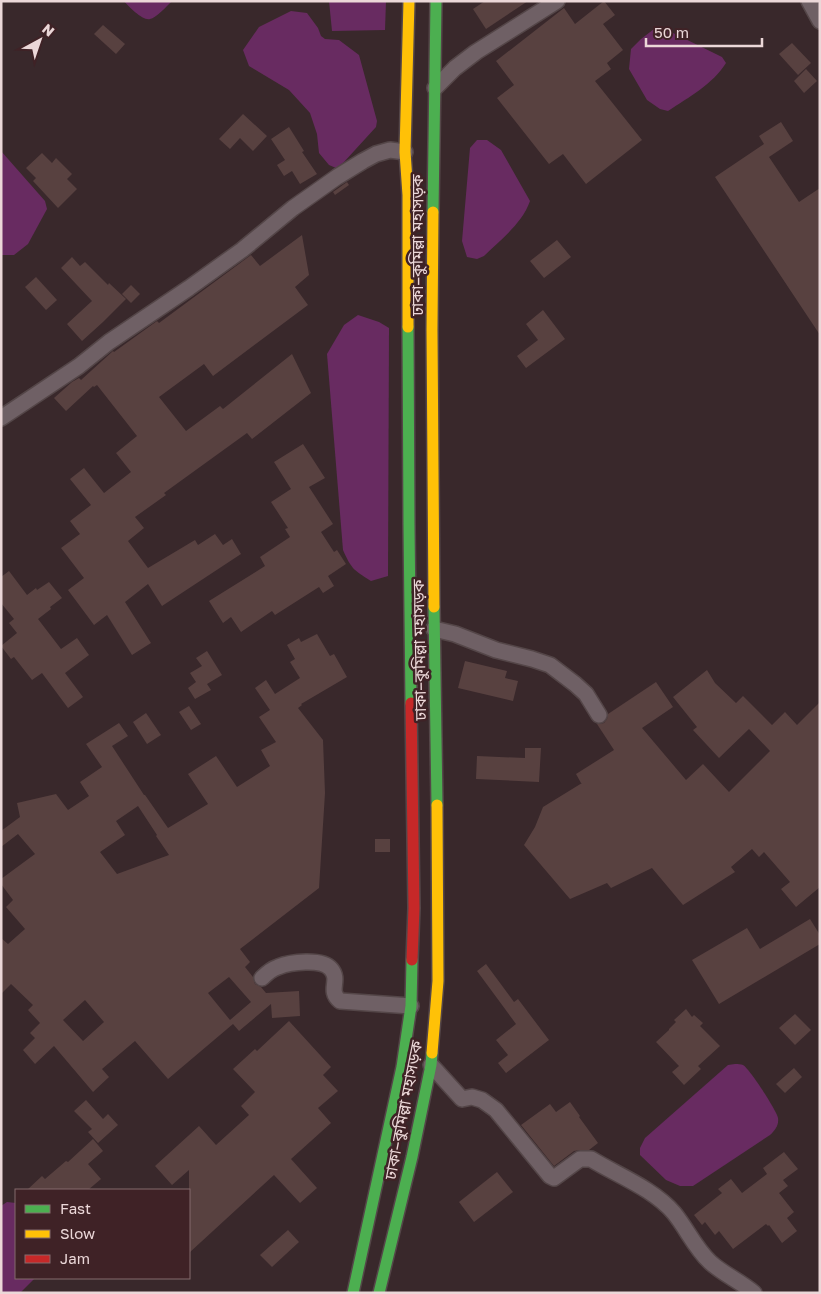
<svg xmlns="http://www.w3.org/2000/svg" width="821" height="1294" font-family="'Golos Text','Noto Sans Bengali',sans-serif">
<rect width="100%" height="100%" fill="#39282b"/>
<g fill="#682b61">
<path d="M124,1H172C167,6 156,18 150,19C143,21 129,7 124,1Z"/>
<path d="M329,1H386L385,30L332,31Z"/>
<path d="M291,11L307,13L318,28L321,36L325,39L339,40L359,55L377,121L376,127L344,162L336,168L329,165L319,153L317,134L310,113L289,90L249,66L243,50L259,27Z"/>
<path d="M654,29L669,31L722,57L726,63C713,84 689,97 668,111L660,109L647,100L629,69L631,49L641,39Z"/>
<path d="M477,140H487L501,150L530,201C522,224 500,240 484,256L477,259L467,257L462,241L470,148Z"/>
<path d="M1,151L45,201L47,209L28,244L14,255H1Z"/>
<path d="M358,315L379,322L389,328L388,576L371,581C353,570 351,568 343,550L327,354L344,325Z"/>
<path d="M735,1064C738,1064 741,1064 743,1065C749,1068 777,1111 778,1118C779,1125 775,1130 770,1135L693,1186H680L666,1180L640,1155V1148L645,1138L728,1065Z"/>
<path d="M7,1202L16,1203V1278H35L20,1293H1V1206Z"/>
</g>
<g fill="#584140" fill-rule="evenodd">
<path d="M485,1H528L486,29L473,9Z"/>
<path d="M604,1L615,15L603,24L623,50L607,63L611,69L595,81L642,140L586,184L563,154L549,164L497,98L514,85L496,61L564,8L575,24Z"/>
<path d="M103,25L125,44L116,54L94,34Z"/>
<path d="M792,43L811,63L798,75L779,54Z"/>
<path d="M806,69L817,81L804,93L794,81Z"/>
<path d="M243,114L267,136L253,151L240,138L230,149L219,139Z"/>
<path d="M781,122L793,141L769,157L799,202L820,188V335L715,177L764,144L759,136Z"/>
<path d="M289,127L304,151L302,152L317,174L300,184L292,171L284,176L277,165L285,160L271,139Z"/>
<path d="M42,153L52,163L56,158L72,174L67,179L77,189L58,208L33,181L36,178L26,168Z"/>
<path d="M347,182L349,185L335,195L333,192Z"/>
<path d="M302,235L309,275L295,287L308,305L213,376L204,364L159,397L186,431L220,406L223,409L292,354L311,393L252,439L247,433L164,493L166,495L135,517L144,528L128,541L148,568L195,540L198,545L215,534L223,545L232,539L241,554L162,606L148,584L125,602L151,643L132,655L107,615L94,625L68,590L84,578L61,548L80,534L70,521L91,505L70,479L84,468L104,493L131,472L116,453L137,436L97,385L94,387L93,386L66,411L54,398L72,382L79,378L81,380L113,351L114,352L157,321L159,323L251,255L260,266Z"/>
<path d="M557,240L571,257L544,278L530,261Z"/>
<path d="M72,257L80,266L85,262L108,285L109,283L126,299L103,322L82,341L67,324L92,301L61,268Z"/>
<path d="M36,277L57,300L46,310L25,287Z"/>
<path d="M131,285L140,294L131,303L122,294Z"/>
<path d="M543,310L565,339L526,368L517,356L538,340L526,324Z"/>
<path d="M303,444L325,478L309,487L333,524L321,532L334,552L337,550L346,564L328,576L334,586L323,593L319,587L275,615L272,611L241,632L231,617L223,623L209,601L265,566L260,557L290,537L285,529L288,528L271,502L291,489L274,462Z"/>
<path d="M9,571L27,595L36,588L37,590L49,582L62,598L50,607L51,609L38,619L61,649L77,638L89,655L65,673L83,697L68,708L42,673L32,680L14,657L11,659L1,646L17,633L9,623L14,619L1,603V577Z"/>
<path d="M317,634L330,656L334,654L347,677L301,704L302,705L298,708L323,740L325,793L319,888L240,949L250,962L245,967L253,977L255,984L261,987L266,993L299,991L300,1016L272,1018L271,1004L239,1031L233,1024L168,1079L135,1041L102,1069L109,1077L93,1092L54,1046L35,1064L23,1050L35,1038L30,1033L40,1023L28,1010L33,1005L11,984L1,994V938L8,944L25,929L6,907L13,900L1,884V879L35,854L18,834L1,847V831L20,817L17,803L56,794L68,810L89,796L80,782L102,767L86,744L119,723L128,736L112,746L144,795H145L168,828L208,804L188,774L216,756L237,787L270,766L261,750L276,742L259,717L270,710L255,688L266,680L275,694L300,678L290,662L295,659L287,645L299,638L301,642ZM138,806L157,835L156,836L169,855L117,874L100,852L125,835L116,821ZM229,977L251,1002L230,1020L208,993ZM85,1000L104,1022L83,1041L63,1020Z"/>
<path d="M207,651L222,675L207,684L211,690L195,699L188,688L196,682L190,673L202,666L196,658Z"/>
<path d="M465,661L507,671L505,678L518,681L513,701L458,688Z"/>
<path d="M707,670L715,683L736,703L743,696L772,725L785,712L797,725L820,702V887L796,907L781,889L790,882L764,852L759,857L752,849L731,867L735,872L683,905L652,868L611,888L607,883L570,899L524,845L535,827L543,807L582,783H581L576,774L614,750L597,724H600L604,723L607,719L608,714L656,682L673,707L642,728L686,780L703,764L729,792L770,751L749,729L719,758L693,730L697,727L673,697Z"/>
<path d="M189,706L201,724L191,730L179,712Z"/>
<path d="M146,713L161,735L147,744L133,722Z"/>
<path d="M525,748H541L539,782L476,779L477,756L525,758Z"/>
<rect x="375" y="839" width="15" height="13"/>
<path d="M810,919L820,935V944L719,1004L692,960L747,928L760,949Z"/>
<path d="M486,964L514,1002L518,999L549,1040L506,1073L498,1063L508,1055L496,1040L516,1024L477,971Z"/>
<path d="M686,1009L692,1017L694,1015L703,1023L700,1026L720,1046L698,1066L701,1069L684,1085L672,1072L679,1066L656,1042L669,1030V1029L676,1022L674,1020Z"/>
<path d="M795,1014L811,1030L795,1045L779,1028Z"/>
<path d="M289,1021L331,1067L323,1075L338,1091L318,1108L331,1123L291,1159L317,1188L300,1203L274,1175L189,1253V1170L172,1185L155,1166L199,1126L216,1145L249,1115L241,1106L255,1092L233,1069L255,1049L257,1051Z"/>
<path d="M794,1068L802,1077L785,1093L776,1084Z"/>
<path d="M86,1100L103,1119L108,1114L118,1125L98,1143L88,1132L92,1129L74,1111Z"/>
<path d="M570,1102L580,1116L579,1117L598,1143L589,1150H580L574,1151L554,1166L521,1125L550,1104L556,1112Z"/>
<path d="M93,1139L103,1151L88,1164L101,1179L88,1190H27L42,1176L45,1179L66,1161L68,1162Z"/>
<path d="M784,1152L798,1169L783,1180L788,1186L779,1193L794,1212L787,1218L797,1231L782,1243L769,1225L768,1226L766,1224L733,1249L719,1231L715,1235L705,1222L702,1225L694,1215L722,1193L718,1189L731,1179L742,1193L767,1174L763,1168Z"/>
<path d="M497,1172L513,1192L474,1222L459,1202Z"/>
<path d="M288,1230L299,1242L272,1267L260,1255Z"/>
</g>
<g fill="none" stroke-linecap="round" stroke-linejoin="round">
<defs>
<g id="street">
<path d="M809,1L820,21"/>
<path d="M435,88L455,68L476,52L557,1"/>
<path d="M1,418L79,366L109,342L189,288L242,250L293,208L337,177L363,161L376,154L390,150L405,152"/>
<path d="M434,629L455,634L496,650L532,659L550,665L575,684L586,694L599,715"/>
<path d="M262,978C266,974 272,969 278,967C290,962 322,958 331,969C341,981 327,990 340,1001L411,1006"/>
<path d="M431,1065L462,1099L472,1097L482,1100L496,1110L550,1176L554,1178L580,1159H591C617,1175 654,1189 674,1213C687,1229 695,1248 710,1262C723,1274 740,1281 754,1293"/>
</g>
<g id="fast">
<path d="M433,212L436,1"/>
<path d="M408,327L409,525L411,703"/>
<path d="M434,607L437,805"/>
<path d="M353,1293L402,1067L411,1006L412,960"/>
<path d="M379,1293L412,1157L431,1065L432,1053"/>
</g>
<g id="slow">
<path d="M433,212L432,330L434,607"/>
<path d="M408,327V195L405,152L409,1"/>
<path d="M432,1053L438,981L437,805"/>
</g>
<path id="jam" d="M411,703L414,908L412,960"/>
</defs>
<use href="#street" stroke="#544648" stroke-width="18"/>
<use href="#fast" stroke="#544648" stroke-width="14"/>
<use href="#slow" stroke="#544648" stroke-width="14"/>
<use href="#jam" stroke="#544648" stroke-width="14"/>
<use href="#street" stroke="#6f6065" stroke-width="15"/>
<use href="#fast" stroke="#4caf50" stroke-width="11"/>
<use href="#slow" stroke="#ffc107" stroke-width="11"/>
<use href="#jam" stroke="#c62828" stroke-width="11"/>
</g>
<g text-anchor="middle" stroke-width="5" stroke-linejoin="round" paint-order="stroke">
<g font-size="16" fill="#ebd7d8" stroke="#3f2226">
<text transform="translate(417 245) rotate(-90)" y="6">ঢাকা–কুমিল্লা মহাসড়ক</text>
<text transform="translate(419 650) rotate(-91)" y="6">ঢাকা–কুমিল্লা মহাসড়ক</text>
<text transform="translate(403 1110) rotate(-79)" y="6">ঢাকা–কুমিল্লা মহাসড়ক</text>
</g>
</g>
<rect width="821" height="1294" fill="none" stroke="#ebd7d8" stroke-width="5"/>
<rect x="15" y="1189" width="175" height="90" fill="#3f2226" stroke="#846a6d"/>
<rect x="25" y="1205" width="25" height="8" fill="#4caf50" stroke="#846a6d"/>
<text x="60" y="1214" font-size="15" fill="#ebd7d8">Fast</text>
<rect x="25" y="1230" width="25" height="8" fill="#ffc107" stroke="#846a6d"/>
<text x="60" y="1239" font-size="15" fill="#ebd7d8">Slow</text>
<rect x="25" y="1255" width="25" height="8" fill="#c62828" stroke="#846a6d"/>
<text x="60" y="1264" font-size="15" fill="#ebd7d8">Jam</text>
<g transform="translate(40 40) rotate(40)" stroke="#3f2226" stroke-width="4" paint-order="stroke">
<path d="M0-4L9 19L0 12L-9 19Z" fill="#ebd7d8"/>
<text y="-8" font-size="14" font-weight="bold" text-anchor="middle" fill="#ebd7d8">N</text>
</g>
<path d="M646 38v8h116v-8" fill="none" stroke="#ebd7d8" stroke-width="2.5"/>
<text x="654" y="38" font-size="15" fill="#ebd7d8" stroke="#3f2226" stroke-width="4" paint-order="stroke">50 m</text>
</svg>
